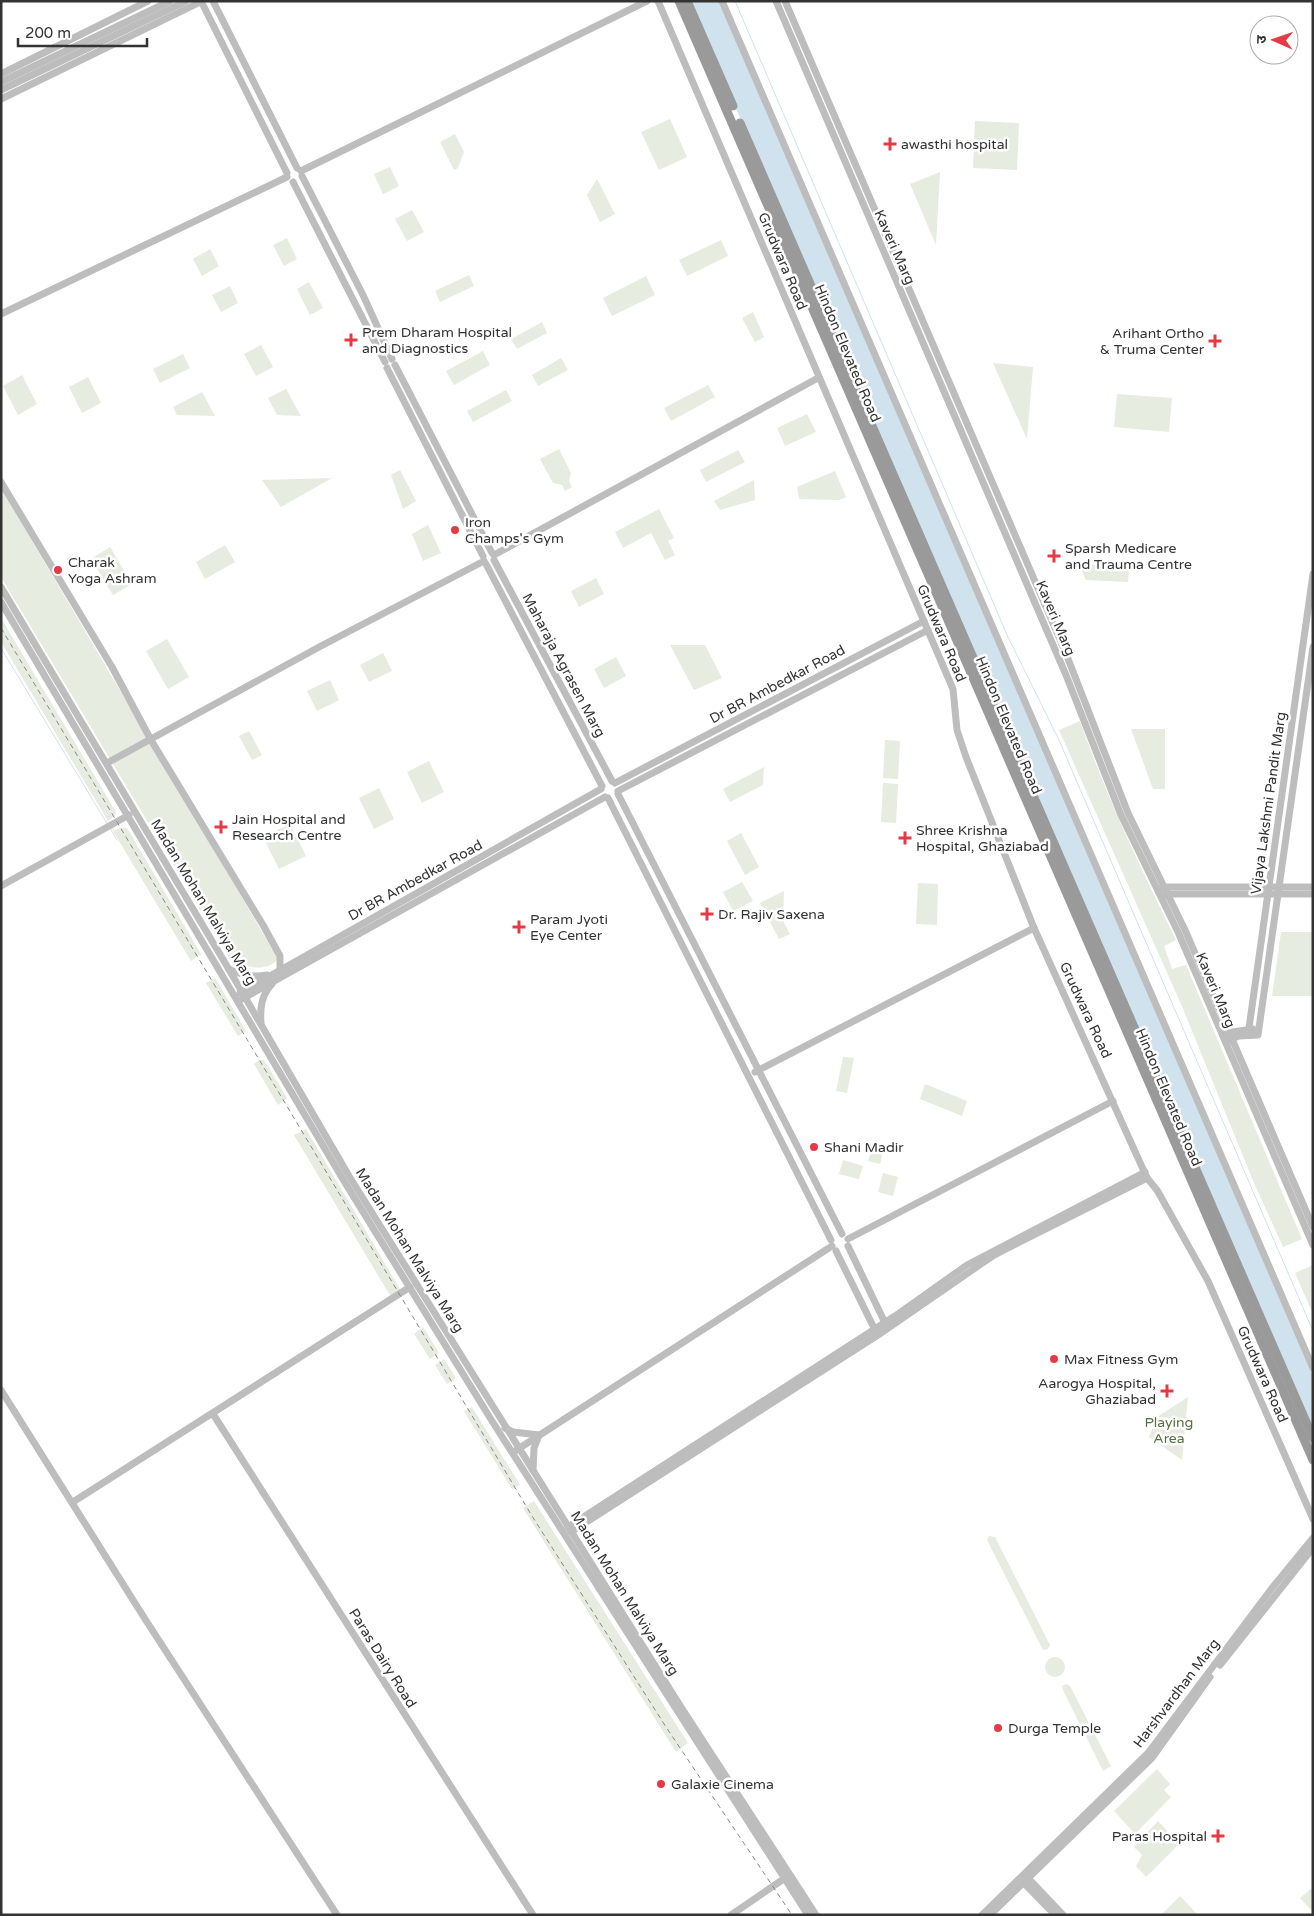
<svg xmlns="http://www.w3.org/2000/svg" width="1314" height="1916" font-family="'Varela Round','Noto Sans Devanagari',sans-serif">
<rect width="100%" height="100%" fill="#fff"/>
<g fill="#e6ecdf">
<path d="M670,119L687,157L659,170L641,132Z"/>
<path d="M975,121L1019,123L1017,170L973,168Z"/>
<path d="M455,134L464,152L458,168L454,170L440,142Z"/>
<path d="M390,167L399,186L383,194L374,174Z"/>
<path d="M940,172L936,245L910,184Z"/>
<path d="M597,179L615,214L600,222L587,195Z"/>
<path d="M412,210L424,232L407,241L395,219Z"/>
<path d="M287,238L297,259L284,266L273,245Z"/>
<path d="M721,240L728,256L687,276L679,260Z"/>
<path d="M210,249L219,266L202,276L193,259Z"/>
<path d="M469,275L474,286L440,302L435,291Z"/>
<path d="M646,276L655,295L612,316L603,298Z"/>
<path d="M309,282L323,308L310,315L297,289Z"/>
<path d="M230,286L238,303L221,312L212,295Z"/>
<path d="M753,312L764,337L755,342L742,318Z"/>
<path d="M542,322L547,333L517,349L511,339Z"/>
<path d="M261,345L273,367L256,376L244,354Z"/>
<path d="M483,351L490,365L454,385L446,371Z"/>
<path d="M183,354L190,368L160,383L153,369Z"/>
<path d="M561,358L568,370L538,386L532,375Z"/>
<path d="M993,363L1033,367L1027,439Z"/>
<path d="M22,375L37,404L18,415L3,386Z"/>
<path d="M88,377L101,403L82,413L69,387Z"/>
<path d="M708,385L715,397L671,421L664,408Z"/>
<path d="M286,389L301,416L277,415L268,398Z"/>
<path d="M506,390L512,401L473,422L467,411Z"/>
<path d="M202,392L215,416L177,415L173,407Z"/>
<path d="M1117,394L1172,398L1169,432L1114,427Z"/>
<path d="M807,414L816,432L785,446L777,428Z"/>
<path d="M559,449L571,473L569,481L572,487L565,491L562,485L553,483L540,459Z"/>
<path d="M738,450L745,462L706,482L700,470Z"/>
<path d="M400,470L416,501L403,509L391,475Z"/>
<path d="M835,471L846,497L839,500L799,499L797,487Z"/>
<path d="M332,478L281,507L262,480Z"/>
<path d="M754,480L755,500L720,510L714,501Z"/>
<path d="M1,488L278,959C266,973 247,967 231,961L1,577Z"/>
<path d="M659,509L674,538L668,541L675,555L665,560L651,533L623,548L615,532Z"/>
<path d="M428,525L441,553L423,561L412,534Z"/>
<path d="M225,545L235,562L205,579L196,562Z"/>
<path d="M110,547L132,584L113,595L91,559Z"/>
<path d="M1078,563L1129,568L1128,582L1086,580Z"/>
<path d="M596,578L604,594L579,607L571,591Z"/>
<path d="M1,618L116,812L115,816L108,821L1,642Z"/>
<path d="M167,639L189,677L168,689L146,651Z"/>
<path d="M670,645H705L722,678L694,690Z"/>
<path d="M383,653L392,671L369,682L360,665Z"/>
<path d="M616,657L626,676L604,688L594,669Z"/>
<path d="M330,680L339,700L317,711L307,691Z"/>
<path d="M1080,721C1107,798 1140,867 1176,940L1164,946L1172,969L1186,965L1302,1239L1283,1247L1254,1183L1181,1004L1059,730Z"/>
<path d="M1131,729H1165V789H1153Z"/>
<path d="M249,731L262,755L252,760L239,736Z"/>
<path d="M885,740L900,741L898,779L883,778Z"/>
<path d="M429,761L444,792L422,803L407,772Z"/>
<path d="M764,767L763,785L730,802L723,789Z"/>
<path d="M883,783L898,784L896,823L881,822Z"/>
<path d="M379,788L394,819L374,829L359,798Z"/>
<path d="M290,824L306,856L279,869L263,837Z"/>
<path d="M120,828H127L201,954L191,961L113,831Z"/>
<path d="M741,833L759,867L745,875L727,841Z"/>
<path d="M742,882L753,901L733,911L723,892Z"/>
<path d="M918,883L938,884L937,925L916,924Z"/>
<path d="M784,891L783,921L790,934L779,939L760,903Z"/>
<path d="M1281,932H1313V996H1272Z"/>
<path d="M215,978L246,1031L238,1036L206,983Z"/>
<path d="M843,1057L854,1058L847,1093L836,1091Z"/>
<path d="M259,1060H264L287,1098L278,1105L254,1064Z"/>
<path d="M925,1084L967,1101L962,1116L920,1099Z"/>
<path d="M306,1129L401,1291L391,1297L294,1135Z"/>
<path d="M873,1145L884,1148L880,1164L868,1161Z"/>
<path d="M843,1160L863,1166L859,1179L839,1174Z"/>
<path d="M883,1173L898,1177L893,1196L878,1192Z"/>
<path d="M1313,1265V1314L1295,1273Z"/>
<path d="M423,1327L439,1353L430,1359L414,1334Z"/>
<path d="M444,1359L456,1378L447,1384L435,1365Z"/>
<path d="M1188,1397L1182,1460L1149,1437L1157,1417Z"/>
<path d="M472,1407L520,1485L512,1489L464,1411Z"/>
<path d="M534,1501L688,1743L676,1752L523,1508Z"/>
<path d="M989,1536L995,1537L1050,1645L1048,1649L1043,1650L987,1540Z"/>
<circle cx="1055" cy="1667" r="10"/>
<path d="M1066,1684L1070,1686L1111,1766L1103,1771L1063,1690L1062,1686Z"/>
<path d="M1157,1769L1170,1784L1164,1790L1171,1797L1135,1834L1114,1811Z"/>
<path d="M1158,1821L1179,1844L1146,1877L1136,1866L1142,1855L1134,1847Z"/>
<path d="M1313,1887V1912L1300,1898Z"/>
<path d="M1180,1896L1198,1915H1161Z"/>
</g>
<path fill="#cfe2ee" d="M688,1H719L763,100L1313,1376V1451L755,151Z"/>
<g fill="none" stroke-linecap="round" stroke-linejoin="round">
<g stroke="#cfe2ee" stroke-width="1">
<path d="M735,1L1008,637L1059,740L1313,1331"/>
<path d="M1,648L108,825"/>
<path d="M110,828L117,840"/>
</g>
<g stroke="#bdbdbd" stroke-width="7">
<path d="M201,1L287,173"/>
<path d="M213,1L297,168"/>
<path d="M658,1L953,689L957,730L966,757L1034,928L1147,1178L1157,1190L1208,1281L1313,1519"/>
<path d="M722,1L1313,1368"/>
<path d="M776,1L1066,675L1121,815L1178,932L1313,1245"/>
<path d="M785,1L1065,651L1128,813L1185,930L1313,1227"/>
<path d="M1,74L148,1"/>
<path d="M1,82L170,1"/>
<path d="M1,90L186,1"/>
<path d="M1,99L202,1"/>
<path d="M301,171L647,1"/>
<path d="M302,176L363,295L392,359"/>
<path d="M293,182L385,362"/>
<path d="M1,314L287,177"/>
<path d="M395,365L492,553"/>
<path d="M387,368L483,556"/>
<path d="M1,482L112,667L151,740L263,925L280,956V970"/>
<path d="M494,555L818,378"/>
<path d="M494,560L612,781"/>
<path d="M486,564L602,786"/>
<path d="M1,587L224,961L349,1176L681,1707L816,1915"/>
<path d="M1,602L344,1181L492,1421L808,1915"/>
<path d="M107,763L321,646L484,561"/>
<path d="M615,783L924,621"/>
<path d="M618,791L928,630"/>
<path d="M618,794L842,1234"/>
<path d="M608,798L831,1240"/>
<path d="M1,886L129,815"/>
<path d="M1160,889L1164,887H1313"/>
<path d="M1164,896L1167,894H1313"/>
<path d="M229,969C242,976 253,977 267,975"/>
<path d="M240,993L601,789"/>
<path d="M242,999L605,797"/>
<path d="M261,1023C260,1009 261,995 272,984"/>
<path d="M1226,1033L1253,1029"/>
<path d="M1248,1035L1313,574"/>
<path d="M1229,1040L1239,1036L1258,1035L1313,647"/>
<path d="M755,1072L1034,928"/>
<path d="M848,1239L1113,1101"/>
<path d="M848,1246L886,1325"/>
<path d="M836,1251L876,1332"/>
<path d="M1,1390L145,1619L337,1915"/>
<path d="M213,1414L533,1915"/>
<path d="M505,1428L513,1432L539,1435L534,1448L533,1470"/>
<path d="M515,1451L832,1246"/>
<path d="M73,1502L410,1287"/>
<path d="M568,1527L895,1316L967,1265L1145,1172"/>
<path d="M571,1532L878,1335L994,1255L1147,1178"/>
<path d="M1220,1665L1313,1548"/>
<path d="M1026,1876L1063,1915"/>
<path d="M1020,1879L1055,1915"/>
<path d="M731,1915L788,1876"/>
<path d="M982,1915L1148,1753L1272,1588L1313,1538"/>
<path d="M990,1915L1152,1758L1210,1677"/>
</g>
<g stroke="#9a9a9a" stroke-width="9">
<path d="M679,1L1313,1460"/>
<path d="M687,1L733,106"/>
<path d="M740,123L1313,1438"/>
</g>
<path stroke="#888" stroke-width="1" stroke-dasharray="5 4" stroke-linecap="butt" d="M1,628L532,1516L666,1727L792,1915"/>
</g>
<g fill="#e63946" stroke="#fff" stroke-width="2">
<path d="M887.5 136.5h5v5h5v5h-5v5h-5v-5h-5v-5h5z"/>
<path d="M348.5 332.5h5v5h5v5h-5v5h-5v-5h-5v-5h5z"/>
<path d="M1212.5 333.5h5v5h5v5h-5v5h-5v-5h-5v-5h5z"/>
<circle cx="455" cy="530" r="5"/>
<path d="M1051.5 548.5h5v5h5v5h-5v5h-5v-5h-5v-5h5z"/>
<circle cx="58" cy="570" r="5"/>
<path d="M218.5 819.5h5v5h5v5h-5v5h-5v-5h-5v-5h5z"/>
<path d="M902.5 830.5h5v5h5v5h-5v5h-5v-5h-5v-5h5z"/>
<path d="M704.5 906.5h5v5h5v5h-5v5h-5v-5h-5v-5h5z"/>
<path d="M516.5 919.5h5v5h5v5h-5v5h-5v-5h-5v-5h5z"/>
<circle cx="814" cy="1147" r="5"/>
<circle cx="1054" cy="1359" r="5"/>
<path d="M1164.5 1383.5h5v5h5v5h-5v5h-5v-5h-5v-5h5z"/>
<circle cx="998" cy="1728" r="5"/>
<circle cx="661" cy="1784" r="5"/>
<path d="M1215.5 1828.5h5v5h5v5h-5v5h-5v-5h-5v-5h5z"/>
</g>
<g text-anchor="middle" stroke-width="5" stroke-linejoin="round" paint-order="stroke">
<g font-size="14" fill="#333" stroke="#fff" text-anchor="start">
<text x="901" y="149">awasthi hospital</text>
<text x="362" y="337">Prem Dharam Hospital<tspan x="362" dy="16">and Diagnostics</tspan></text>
<text x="1204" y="338" text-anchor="end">Arihant Ortho<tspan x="1204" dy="16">&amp; Truma Center</tspan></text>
<text x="465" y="527">Iron<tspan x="465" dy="16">Champs's Gym</tspan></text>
<text x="1065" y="553">Sparsh Medicare<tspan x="1065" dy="16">and Trauma Centre</tspan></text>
<text x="68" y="567">Charak<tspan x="68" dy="16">Yoga Ashram</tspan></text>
<text x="232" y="824">Jain Hospital and<tspan x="232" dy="16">Research Centre</tspan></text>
<text x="916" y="835">Shree Krishna<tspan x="916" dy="16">Hospital, Ghaziabad</tspan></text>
<text x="718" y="919">Dr. Rajiv Saxena</text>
<text x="530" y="924">Param Jyoti<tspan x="530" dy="16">Eye Center</tspan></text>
<text x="824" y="1152">Shani Madir</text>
<text x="1064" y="1364">Max Fitness Gym</text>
<text x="1156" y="1388" text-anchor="end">Aarogya Hospital,<tspan x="1156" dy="16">Ghaziabad</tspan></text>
<text x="1008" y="1733">Durga Temple</text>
<text x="671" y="1789">Galaxie Cinema</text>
<text x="1207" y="1841" text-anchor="end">Paras Hospital</text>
</g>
<g font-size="14" fill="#333" stroke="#fff">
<text transform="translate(895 247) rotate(66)" y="5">Kaveri Marg</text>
<text transform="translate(783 261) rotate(67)" y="5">Grudwara Road</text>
<text transform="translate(848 353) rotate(67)" y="5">Hindon Elevated Road</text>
<text transform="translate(1056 618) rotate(67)" y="5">Kaveri Marg</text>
<text transform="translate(942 633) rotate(67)" y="5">Grudwara Road</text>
<text transform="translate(564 665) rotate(62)" y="5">Maharaja Agrasen Marg</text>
<text transform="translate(777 684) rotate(-28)" y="5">Dr BR Ambedkar Road</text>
<text transform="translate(1009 725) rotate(67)" y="5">Hindon Elevated Road</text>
<text transform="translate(1268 803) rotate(-82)" y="5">Vijaya Lakshmi Pandit Marg</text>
<text transform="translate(415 880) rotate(-29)" y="5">Dr BR Ambedkar Road</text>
<text transform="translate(204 902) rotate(59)" y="5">Madan Mohan Malviya Marg</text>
<text transform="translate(1216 990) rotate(67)" y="5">Kaveri Marg</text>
<text transform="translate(1086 1010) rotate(65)" y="5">Grudwara Road</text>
<text transform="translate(1169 1097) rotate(67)" y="5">Hindon Elevated Road</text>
<text transform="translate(410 1250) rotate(58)" y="5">Madan Mohan Malviya Marg</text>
<text transform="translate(1263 1374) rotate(66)" y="5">Grudwara Road</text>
<text transform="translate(625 1593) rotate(58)" y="5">Madan Mohan Malviya Marg</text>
<text transform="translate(383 1658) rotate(58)" y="5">Paras Dairy Road</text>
<text transform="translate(1176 1693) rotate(-53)" y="5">Harshvardhan Marg</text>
</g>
<g font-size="14" fill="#56703f" stroke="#fff">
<text x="1169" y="1427">Playing<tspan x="1169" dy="16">Area</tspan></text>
</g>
</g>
<rect width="1314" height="1916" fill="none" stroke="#333333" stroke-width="5"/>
<g transform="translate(1274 40) rotate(272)"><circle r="24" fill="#ffffff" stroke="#adadad"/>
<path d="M0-4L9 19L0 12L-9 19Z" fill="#e63946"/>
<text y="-8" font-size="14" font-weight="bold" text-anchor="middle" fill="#333333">उ</text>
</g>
<path d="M18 38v8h129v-8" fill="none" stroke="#333333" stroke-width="2.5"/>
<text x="25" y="38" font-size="15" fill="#333333" stroke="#ffffff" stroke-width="4" paint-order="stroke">200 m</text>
</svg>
